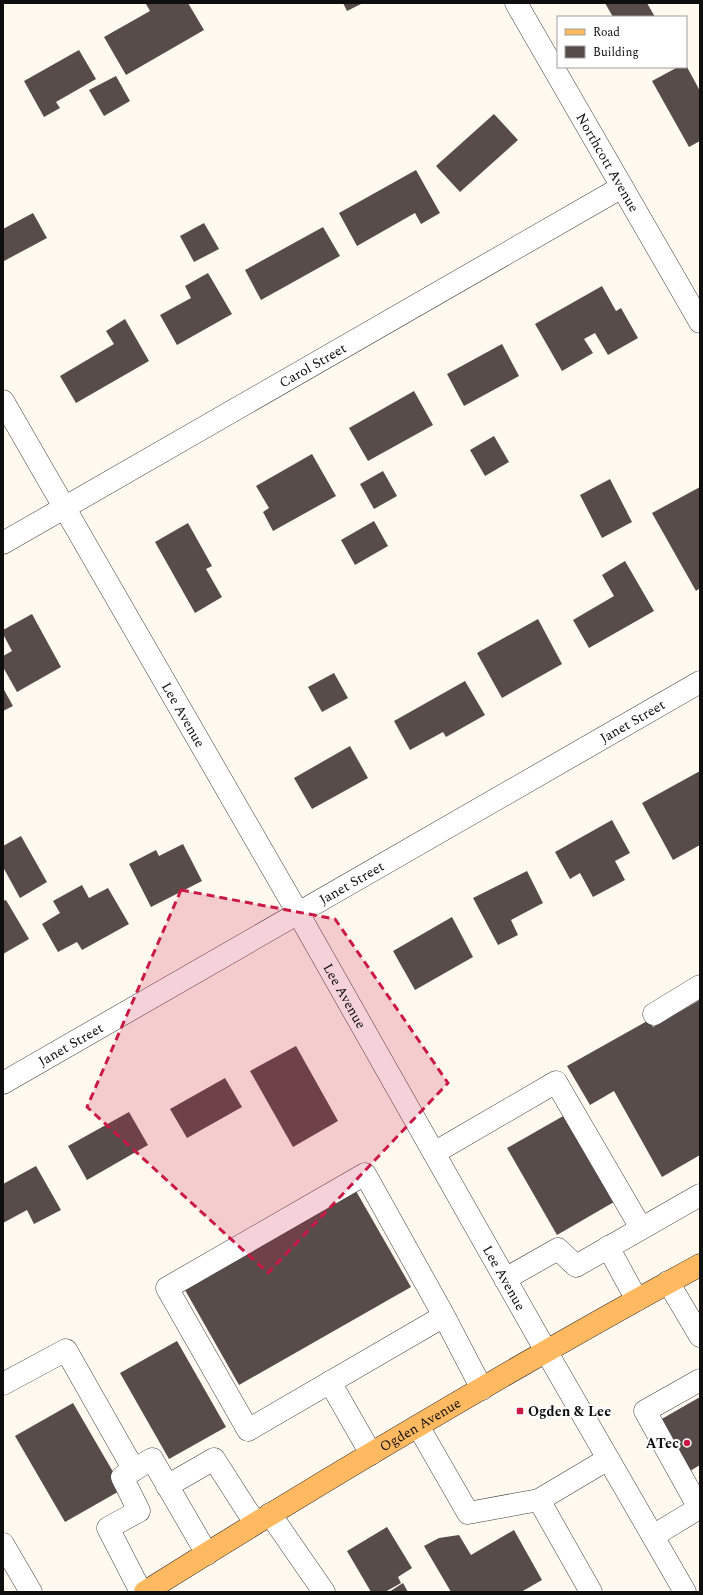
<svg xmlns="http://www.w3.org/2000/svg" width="703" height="1595" font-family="Spectral,serif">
<rect width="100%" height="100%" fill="#fff9f0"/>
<g fill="#584c4a">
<path d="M147,3H188L204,30L126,75L104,37L150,11L146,4Z"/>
<path d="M343,3H363L347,11Z"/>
<path d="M605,3H647L655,17H613Z"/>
<path d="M79,50L96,79L56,102L60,108L44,117L24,81Z"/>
<path d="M678,67H687L700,91V141L689,147L652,81Z"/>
<path d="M116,76L130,101L104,116L89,90Z"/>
<path d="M494,114L518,140L460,192L436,166Z"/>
<path d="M416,170L440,213L421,224L415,213L357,246L339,213Z"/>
<path d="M33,213L47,238L4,261L3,258V229Z"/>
<path d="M204,223L219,249L194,262L180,236Z"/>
<path d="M323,227L340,256L261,300L245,270Z"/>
<path d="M208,273L232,314L177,345L160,315L191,298L185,286Z"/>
<path d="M602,286L616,311L621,308L638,338L608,355L595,333L584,339L593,353L562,371L535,324Z"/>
<path d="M125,319L149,361L76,403L60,376L114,344L106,331Z"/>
<path d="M502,344L519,376L464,406L447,374Z"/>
<path d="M414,391L433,425L368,461L349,428Z"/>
<path d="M494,436L509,462L485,476L470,450Z"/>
<path d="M312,454L336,496L273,531L263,512L269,508L256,486Z"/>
<path d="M383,471L397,496L374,509L360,484Z"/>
<path d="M610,479L632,522L602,538L580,495Z"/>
<path d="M700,487V588L696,591L652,513Z"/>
<path d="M374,521L388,546L355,565L341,540Z"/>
<path d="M188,523L212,566L206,569L222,597L195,613L155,542Z"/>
<path d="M625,561L654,611L589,648L573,620L614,596L602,575Z"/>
<path d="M32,614L61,667L17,692L3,667V656L12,651L3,634V630Z"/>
<path d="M538,619L562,664L502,698L477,653Z"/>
<path d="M334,673L348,698L322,712L308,687Z"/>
<path d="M465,681L485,715L446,737L443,732L410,750L394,721Z"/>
<path d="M3,688L13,706L3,711Z"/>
<path d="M350,746L368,778L312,809L294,778Z"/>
<path d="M700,771V845L673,860L642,803Z"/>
<path d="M612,820L630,853L615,861L625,880L593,897L580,873L570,879L555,852Z"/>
<path d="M21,836L47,882L20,898L3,867V846Z"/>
<path d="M183,844L202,881L151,907L129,864L156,850L159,856Z"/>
<path d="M527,871L543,903L511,920L518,935L498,945L473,898Z"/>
<path d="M82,885L89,898L108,888L129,924L82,950L77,942L58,952L42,924L60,913L53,901Z"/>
<path d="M6,900L29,939L3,954V901Z"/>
<path d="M452,917L473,957L415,990L393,951Z"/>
<path d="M700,1000V1155L662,1177L614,1091L590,1105L567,1066L649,1020L653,1027Z"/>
<path d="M296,1046L338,1121L293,1147L250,1071Z"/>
<path d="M225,1078L242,1107L187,1138L170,1109Z"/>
<path d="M129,1112L148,1145L87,1180L68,1146Z"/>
<path d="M565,1115L614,1202L557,1235L507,1148Z"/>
<path d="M36,1166L61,1210L34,1224L27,1210L3,1223V1184Z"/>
<path d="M356,1191L411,1287L239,1385L185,1290Z"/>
<path d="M177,1341L226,1427L169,1459L120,1373Z"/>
<path d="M700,1397V1465L690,1471L660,1420Z"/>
<path d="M73,1403L123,1489L65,1522L15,1436Z"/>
<path d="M387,1527L412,1568L398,1577L401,1583L385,1592H371L347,1551Z"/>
<path d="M514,1530L542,1580L521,1592H451L424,1546L439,1538L459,1535L471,1555Z"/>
<path d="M403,1583L408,1592H389Z"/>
</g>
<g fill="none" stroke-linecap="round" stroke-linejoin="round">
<defs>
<g id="minor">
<path id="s1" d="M516,3L700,322"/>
<path id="s2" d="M3,401L298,913L546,1351L685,1592"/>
<path id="s3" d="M3,543L622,187"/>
<path d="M654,1014L700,986"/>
<path id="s4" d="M3,1083L700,682"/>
<path d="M434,1153L556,1082L641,1228"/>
<path d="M608,1247L637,1300"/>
<path d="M505,1279L558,1249L576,1266L700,1195"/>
<path d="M668,1282L700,1336"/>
<path d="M444,1316L248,1430L167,1288L365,1174L444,1316L482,1389"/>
<path d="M330,1382L371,1454"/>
<path d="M3,1384L66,1350L134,1470"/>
<path d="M418,1426L468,1513L539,1500L608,1459"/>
<path d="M167,1486L214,1459L255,1523"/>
<path d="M539,1500L591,1592"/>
<path d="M270,1514L324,1592"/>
<path d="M653,1536L699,1508L645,1411L700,1380"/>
<path d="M3,1544L31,1592"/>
<path d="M141,1592L108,1528L139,1511L122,1477L152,1459L207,1554"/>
</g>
<g id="major">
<path id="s5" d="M145,1592C327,1478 512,1368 700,1265"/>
</g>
</defs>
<use href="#minor" stroke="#414141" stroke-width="23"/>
<use href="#major" stroke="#1f1f1f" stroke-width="23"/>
<use href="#minor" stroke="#fff" stroke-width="22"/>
<use href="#major" stroke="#ffb960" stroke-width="22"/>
</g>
<path fill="#cb1945" fill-opacity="0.2" stroke="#cb1945" stroke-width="3" stroke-dasharray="8 5" stroke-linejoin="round" d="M181,890L335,919L448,1083L268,1273L87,1107Z"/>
<g fill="#cb1945" stroke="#fff" stroke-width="1.5">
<rect x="516" y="1407" width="8" height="8" rx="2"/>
<circle cx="687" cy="1443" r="4"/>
</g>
<g text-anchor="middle" stroke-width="4" stroke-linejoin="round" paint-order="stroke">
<g font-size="14" fill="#0e0e0e" stroke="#fff">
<text dy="5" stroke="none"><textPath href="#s1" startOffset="184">Northcott Avenue</textPath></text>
<text dy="5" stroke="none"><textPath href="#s3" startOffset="357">Carol Street</textPath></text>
<text dy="5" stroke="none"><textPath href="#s2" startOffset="362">Lee Avenue</textPath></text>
<text dy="5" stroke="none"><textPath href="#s4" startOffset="726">Janet Street</textPath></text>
<text dy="5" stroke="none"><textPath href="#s4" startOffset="402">Janet Street</textPath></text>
<text dy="5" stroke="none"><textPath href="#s2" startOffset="686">Lee Avenue</textPath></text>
<text dy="5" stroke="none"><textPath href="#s4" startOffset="78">Janet Street</textPath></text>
<text dy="5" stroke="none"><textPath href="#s2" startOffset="1010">Lee Avenue</textPath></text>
<text dy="5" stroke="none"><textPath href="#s5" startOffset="322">Ogden Avenue</textPath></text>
</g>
<g font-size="14" font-weight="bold" fill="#0e0e0e" stroke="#fff" text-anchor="start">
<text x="528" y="1416">Ogden &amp; Lee</text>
<text x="679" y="1448" text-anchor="end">ATec</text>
</g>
</g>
<rect width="703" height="1595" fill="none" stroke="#0e0e0e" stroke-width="8"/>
<rect x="557" y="16" width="130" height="52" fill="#ffffff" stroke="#9f9f9f"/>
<rect x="565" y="29" width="20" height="6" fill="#ffb960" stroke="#9f9f9f"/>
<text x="593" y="36" font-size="12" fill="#0e0e0e">Road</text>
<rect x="565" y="46" width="20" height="12" fill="#584c4a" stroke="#9f9f9f"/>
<text x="593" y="56" font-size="12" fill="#0e0e0e">Building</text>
</svg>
